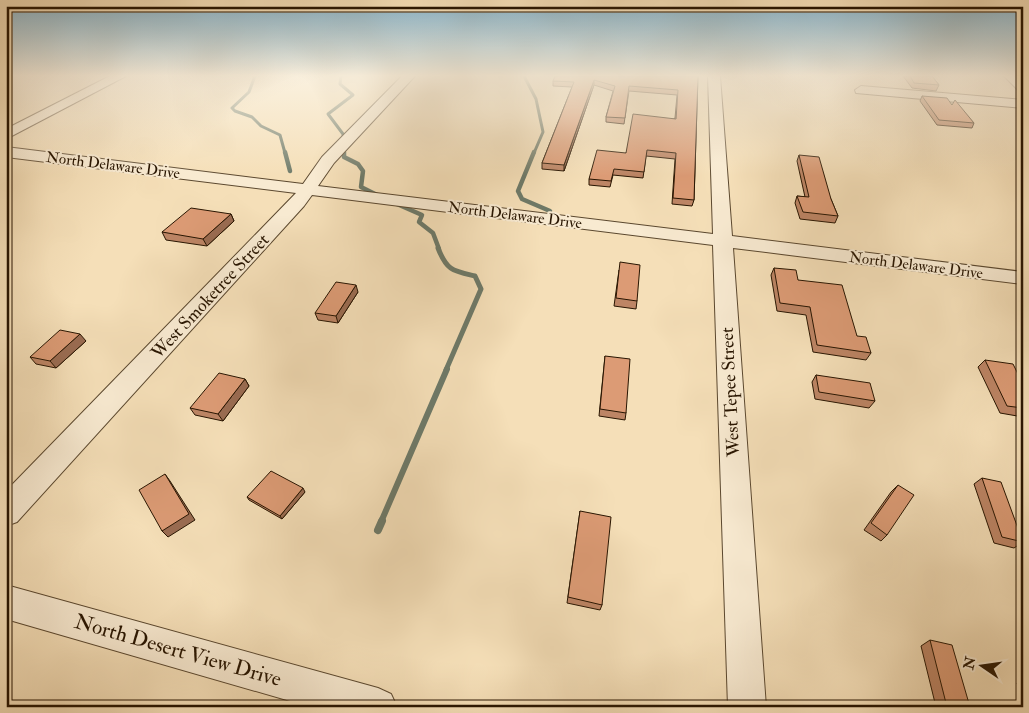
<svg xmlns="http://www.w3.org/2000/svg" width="1029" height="713" font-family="'IM FELL Double Pica',serif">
<rect width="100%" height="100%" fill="#f5dfb8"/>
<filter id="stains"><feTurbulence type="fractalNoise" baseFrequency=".004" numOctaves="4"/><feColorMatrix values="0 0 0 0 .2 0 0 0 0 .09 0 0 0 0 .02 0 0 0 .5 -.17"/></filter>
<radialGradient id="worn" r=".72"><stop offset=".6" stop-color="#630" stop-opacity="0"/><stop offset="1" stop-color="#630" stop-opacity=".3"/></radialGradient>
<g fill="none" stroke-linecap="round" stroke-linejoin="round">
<g stroke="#6e7a69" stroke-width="3">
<path d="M255,76L249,92L232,108L235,111L252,117L261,126L280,135L285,153"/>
<path d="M341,76L340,84L353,95L328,114L343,134L344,153"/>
<path d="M524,76L536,99L543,132L534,153"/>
</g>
<g stroke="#6e7a69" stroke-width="4.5">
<path d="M285,152L290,171"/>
<path d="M344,152V157L358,164L363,171L361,187L379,196"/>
<path d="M534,152L518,191L522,199L550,211"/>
<path d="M397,204L422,215L419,222L433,233L439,249"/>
</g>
<path stroke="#6e7a69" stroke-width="5" d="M438,248C447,271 453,271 475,276L481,289L446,370"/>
<path stroke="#6e7a69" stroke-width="6" d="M381,522L447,369"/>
<path stroke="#6e7a69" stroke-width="8" d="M378,530L382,521"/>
<defs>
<g id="minor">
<path d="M110,76H126L6,139V129Z"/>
<path d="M402,76H415L334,163L318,186L713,234L708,76H720L732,236L1023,272V284L733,248L766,707H728L713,245L312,195L304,206L17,522L6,526V491L296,193L6,157V147L303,184L322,157Z"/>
<path d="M1004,76H1018L1023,81V92L1019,91Z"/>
<path d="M861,86L1023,100V108L856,93L855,90Z"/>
<path d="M6,585L378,688L391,694L397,707H311L6,619Z"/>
</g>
</defs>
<use href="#minor" stroke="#5b482f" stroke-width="2"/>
<use href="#minor" fill="#f8ead1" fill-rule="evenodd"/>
</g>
<g fill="#bd8565" stroke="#281501">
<path d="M698,76L694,200L692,206L672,204L675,159L646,156L643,178L613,175L610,187L589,185V179L675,118L677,95L629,91L624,124L606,122V117L613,91L594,85L564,171L542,169V163L572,87L553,86V81Z"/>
<path d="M903,76H932L939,85L936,91L912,88Z"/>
<path d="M922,96L952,105L974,123L972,128L937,125L920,101Z"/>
<path d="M799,155L831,199L838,216L835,223L800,219L795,203L797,196L805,197L797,161Z"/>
<path d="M231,214L234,221L207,246L166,240L162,232Z"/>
<path d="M774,268L798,280L857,336L871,353L866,360L813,352L806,315L777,311L771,275Z"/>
<path d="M619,270L637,301L636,309L614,306Z"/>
<path d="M358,292L338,323L318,320L315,313Z"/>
<path d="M86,341L56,368L36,364L30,357Z"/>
<path d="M605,356L626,413L625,420L599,416Z"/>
<path d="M985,360L1020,378H1023V417L1000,413L978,367Z"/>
<path d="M816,375L875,401L869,408L815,399L812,382Z"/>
<path d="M245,379L249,386L223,421L195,415L190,408Z"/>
<path d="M982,478L1023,542L1014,548L994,543L974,484Z"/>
<path d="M898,485L887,535L881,541L864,530L891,492Z"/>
<path d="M305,492L282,519L249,500L247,497Z"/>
<path d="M580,511L602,605L600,610L567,603Z"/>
<path d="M930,640L970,707H936L921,646Z"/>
<path d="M1023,681V700L1017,683Z"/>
</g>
<g fill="#9a6c52" stroke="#281501">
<path d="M594,80V85L564,171V165Z"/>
<path d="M231,214L234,221L207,246L203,239Z"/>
<path d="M356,285L358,292L338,323L336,316Z"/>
<path d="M80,334L86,341L56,368L50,361Z"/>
<path d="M245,379L249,386L223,421L218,414Z"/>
<path d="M165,474L170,481L195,520L168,537L162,531Z"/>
<path d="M303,488L305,492L282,519L280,516Z"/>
</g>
<g fill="#dc9b75" stroke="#281501">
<path d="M555,76H698L694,200L673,198L676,153L647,150L644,172L614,169L611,181L589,179L597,150L626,153L633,114L676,119L678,90L629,86L625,118L606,117L615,86L594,80L564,165L542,163L574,82L553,81Z"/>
<path d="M910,76H932L939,85L914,83Z"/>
<path d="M922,96L947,98L952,105L955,100L974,123L939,120Z"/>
<path d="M799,155L819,157L831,199L838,216L803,212L797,196L809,197Z"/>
<path d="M191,208L231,214L203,239L162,232Z"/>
<path d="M620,262L640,265L637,301L616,298Z"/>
<path d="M774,268L796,270L798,280L842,285L857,336L866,337L871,353L817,345L810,307L780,303Z"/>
<path d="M336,282L356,285L336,316L315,313Z"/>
<path d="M60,330L80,334L50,361L30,357Z"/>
<path d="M605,356L630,359L626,413L600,409Z"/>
<path d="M985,360L1013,364L1020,378H1023V408L1007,406Z"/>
<path d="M219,373L245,379L218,414L190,408Z"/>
<path d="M816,375L870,383L875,401L819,392Z"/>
<path d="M271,471L303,488L280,516L247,497Z"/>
<path d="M165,474L189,514L162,531L139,490Z"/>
<path d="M982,478L1001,482L1023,542L1002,537Z"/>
<path d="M898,485L914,495L887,535L871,523Z"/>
<path d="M580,511L611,517L602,605L568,597Z"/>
<path d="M930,640L952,645L970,707H947Z"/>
</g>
<linearGradient id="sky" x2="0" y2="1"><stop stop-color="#89b8d1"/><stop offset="0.43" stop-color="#faf1df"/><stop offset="1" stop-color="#faf1df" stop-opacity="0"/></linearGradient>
<rect width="1029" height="176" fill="url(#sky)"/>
<g text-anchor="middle" stroke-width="4" stroke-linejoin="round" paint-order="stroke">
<g font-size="15" fill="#281501" stroke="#f8ead1">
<text transform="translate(113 165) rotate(7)" y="5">North Delaware Drive</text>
<text transform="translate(515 215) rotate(7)" y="5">North Delaware Drive</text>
<text transform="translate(916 265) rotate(7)" y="5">North Delaware Drive</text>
</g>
<g font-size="18" fill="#281501" stroke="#f8ead1">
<text transform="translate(210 296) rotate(-47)" y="6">West Smoketree Street</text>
<text transform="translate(730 392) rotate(-93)" y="6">West Tepee Street</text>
</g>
<g font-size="21" fill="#281501" stroke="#f8ead1">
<text transform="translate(178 650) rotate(16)" y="7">North Desert View Drive</text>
</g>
</g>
<rect width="1029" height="713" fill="none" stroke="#f5dfb8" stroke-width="25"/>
<rect x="8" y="8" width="1014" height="698" fill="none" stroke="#281501" stroke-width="2.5"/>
<rect x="12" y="12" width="1004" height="688" fill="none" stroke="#281501"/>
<g transform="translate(982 666) rotate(283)" stroke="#f8ead1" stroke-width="4" paint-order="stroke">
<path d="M0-4L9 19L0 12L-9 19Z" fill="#281501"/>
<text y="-8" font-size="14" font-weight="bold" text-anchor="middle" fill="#281501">N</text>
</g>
<rect width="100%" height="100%" filter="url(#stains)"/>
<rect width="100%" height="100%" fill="url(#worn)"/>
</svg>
